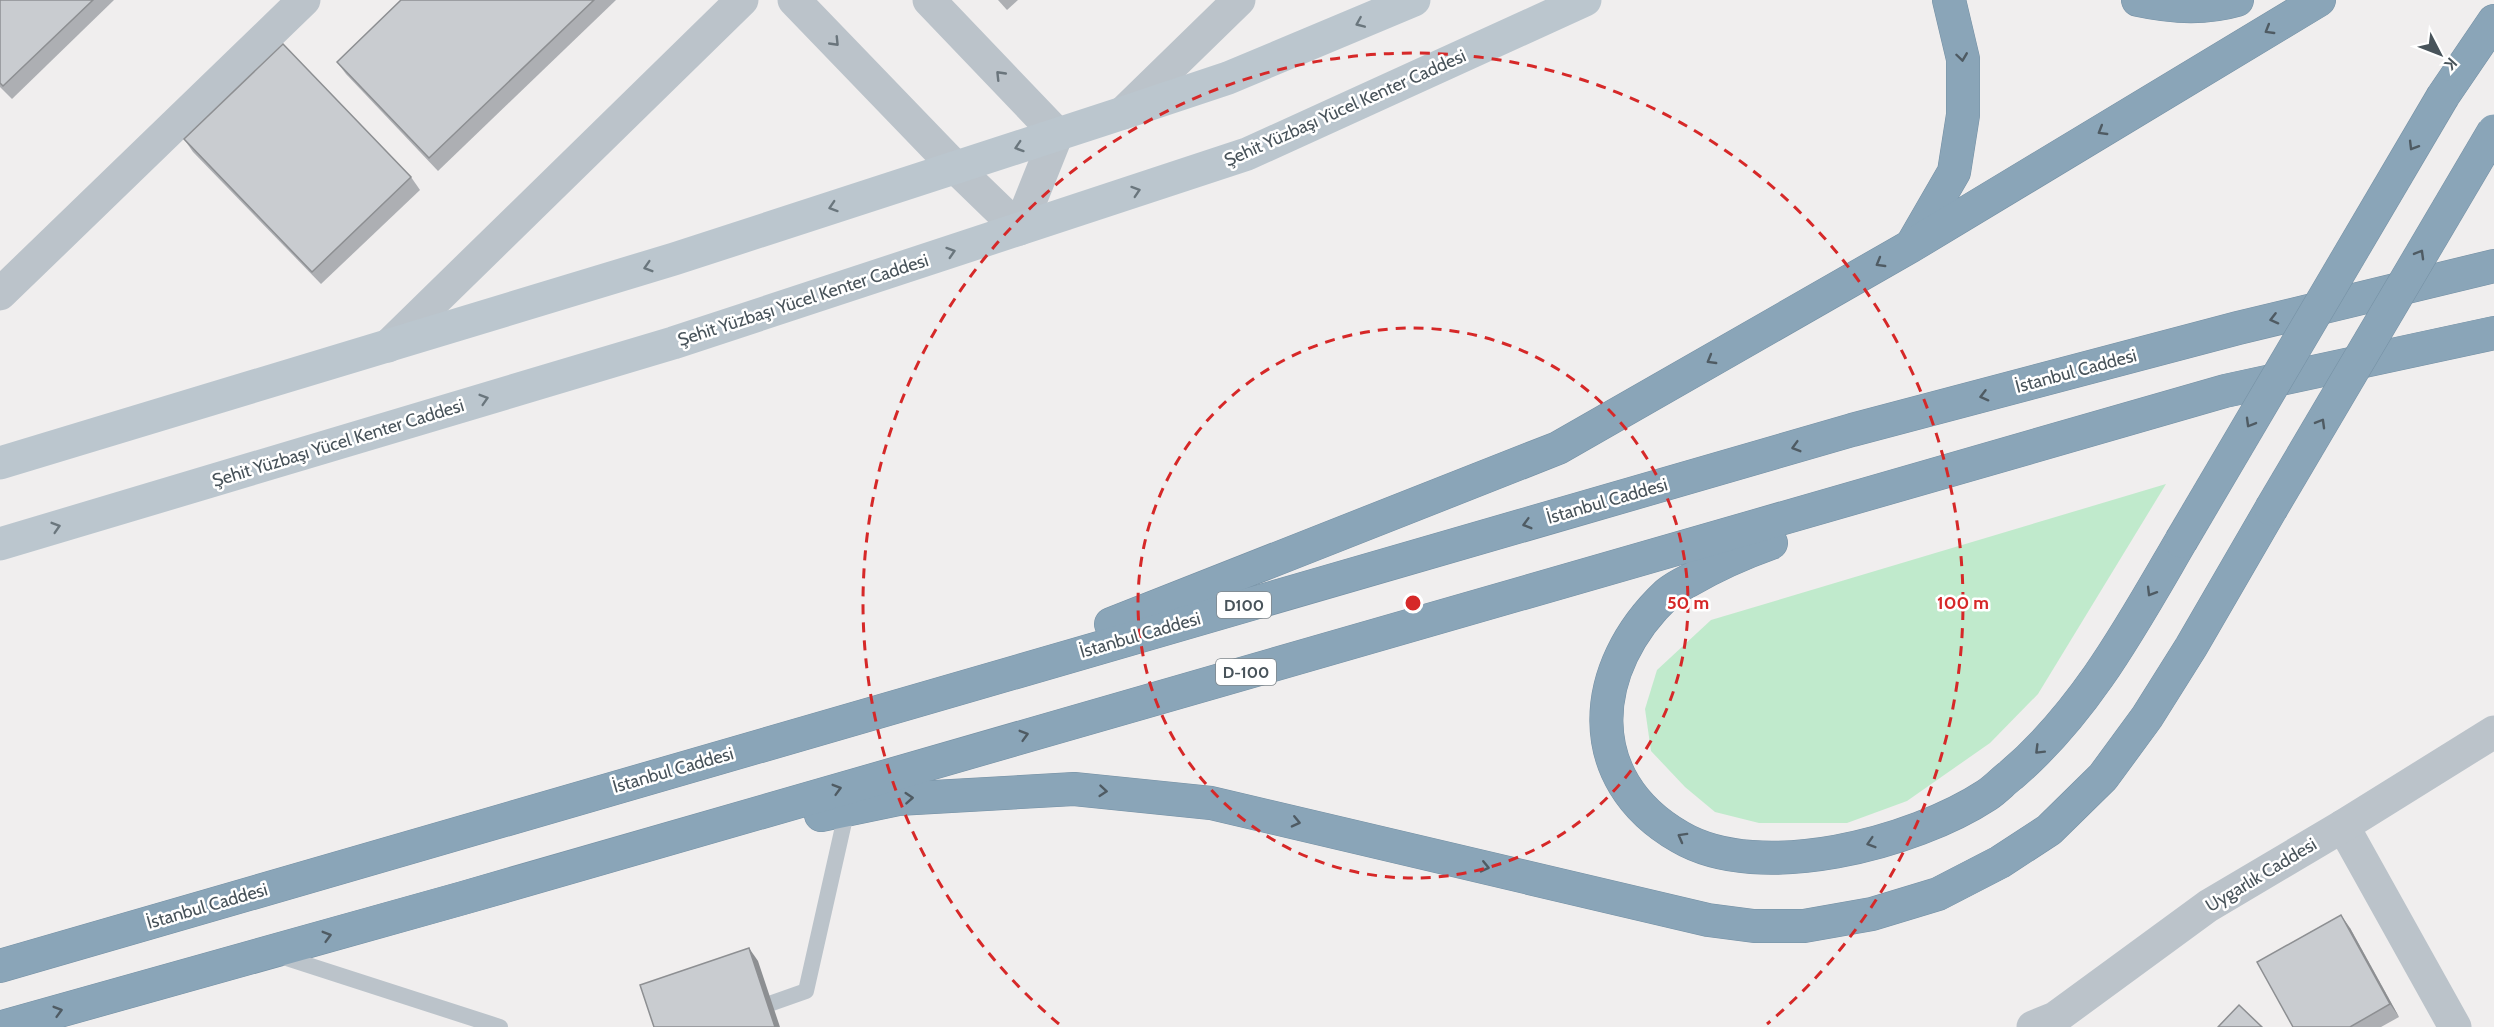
<svg xmlns="http://www.w3.org/2000/svg" width="2494" height="1027" font-family="Cabin,sans-serif">
<rect width="100%" height="100%" fill="#f0eeee"/>
<path fill="#c0eacc" d="M2166,484L2038,694L1990,743L1907,801L1847,823H1759L1715,812L1685,787L1651,751L1645,709L1657,670L1711,620Z"/>
<g fill="none" stroke-linecap="round" stroke-linejoin="round">
<defs>
<g id="highway">
<path d="M2138,0C2170,7 2206,9 2237,0"/>
<path d="M2443,96L2494,21"/>
<path d="M1913,243L1954,172L1963,115V59L1949,0"/>
<path d="M1771,543C1743,553 1716,565 1690,580C1682,584 1674,588 1667,594C1589,667 1579,779 1680,837C1760,884 1914,843 1987,795C1996,789 2003,781 2011,775C2086,711 2132,625 2181,541"/>
<path d="M1111,624L1558,448L1911,246L2319,0"/>
<path d="M821,815L898,799L1074,789L1211,803L1708,920L1754,926H1804L1872,914L1938,894L2000,862L2049,830L2103,777L2147,717L2191,647L2271,509"/>
<path d="M0,966L1852,430L2238,328L2494,266"/>
<path d="M2,1027L463,898L2225,391L2494,333"/>
</g>
</defs>
<use href="#highway" stroke="#7590a4" stroke-width="34"/>
<g stroke="#bbc3ca" stroke-width="16">
<path d="M277,955L500,1027"/>
<path d="M772,1003L806,991L847,809"/>
</g>
<g stroke="#bbc3ca" stroke-width="33">
<path d="M794,0L955,167L1019,229L1057,134L929,0"/>
<path d="M1123,113L1239,0"/>
<path d="M0,294L304,0"/>
<path d="M388,346L742,0"/>
<path d="M2343,826L2455,1027"/>
<path d="M2033,1027L2055,1018L2208,906L2343,826L2494,732"/>
</g>
<g stroke="#bbc6ce" stroke-width="33">
<path d="M0,463L674,259L1123,113L1228,78L1414,0"/>
<path d="M0,544L673,343L1247,154L1585,0"/>
</g>
<use href="#highway" stroke="#8aa5b8" stroke-width="33"/>
<defs>
<g id="highway-bridge">
<path d="M2271,509L2494,131"/>
<path d="M2181,541L2443,96"/>
</g>
</defs>
<use href="#highway-bridge" stroke="#7590a4" stroke-width="34" stroke-linecap="butt"/>
<use href="#highway-bridge" stroke="#8aa5b8" stroke-width="33"/>
</g>
<g fill="#adafb3">
<path d="M0,0H114L12,99L0,87Z"/>
<path d="M401,0H616L438,171L346,74L337,62Z"/>
<path d="M998,0H1018L1007,10Z"/>
<path d="M184,139L411,177L420,190L321,284L193,152Z"/>
<path d="M2350,928L2399,1017L2381,1027H2293Z"/>
</g>
<g fill="#8d8f92">
<path d="M2341,915L2350,928L2399,1017L2390,1004Z"/>
<path d="M749,948L758,961L780,1027H775Z"/>
</g>
<g fill="#c9ccd0" stroke="#8d8f92" stroke-width="1.5">
<path d="M0,0H93L3,86L0,83Z"/>
<path d="M401,0H594L429,158L337,62Z"/>
<path d="M283,44L411,177L312,272L184,139Z"/>
<path d="M2341,915L2390,1004L2350,1027H2293L2257,962Z"/>
<path d="M749,948L775,1027H654L640,985Z"/>
<path d="M2239,1005L2262,1027H2218Z"/>
</g>
<defs><path id="oneway-chevron" d="M-2-3.5L2.5 0L-2 3.5" fill="none" stroke-width="1.6" stroke-linecap="round" stroke-linejoin="round" transform="scale(1.5)"/></defs>
<g stroke="#6a767d">
<use href="#oneway-chevron" transform="translate(1360 23) rotate(157)"/>
<use href="#oneway-chevron" transform="translate(1019 147) rotate(162)"/>
<use href="#oneway-chevron" transform="translate(1136 191) rotate(-18)"/>
<use href="#oneway-chevron" transform="translate(833 207) rotate(162)"/>
<use href="#oneway-chevron" transform="translate(951 252) rotate(-18)"/>
<use href="#oneway-chevron" transform="translate(648 267) rotate(163)"/>
<use href="#oneway-chevron" transform="translate(484 399) rotate(-17)"/>
<use href="#oneway-chevron" transform="translate(56 527) rotate(-17)"/>
</g>
<g stroke="#4f5b63">
<use href="#oneway-chevron" transform="translate(2269 30) rotate(149)"/>
<use href="#oneway-chevron" transform="translate(1962 57) rotate(82)"/>
<use href="#oneway-chevron" transform="translate(2102 131) rotate(149)"/>
<use href="#oneway-chevron" transform="translate(2413 146) rotate(121)"/>
<use href="#oneway-chevron" transform="translate(2420 254) rotate(-60)"/>
<use href="#oneway-chevron" transform="translate(1880 263) rotate(150)"/>
<use href="#oneway-chevron" transform="translate(2274 319) rotate(166)"/>
<use href="#oneway-chevron" transform="translate(1711 360) rotate(150)"/>
<use href="#oneway-chevron" transform="translate(1984 396) rotate(165)"/>
<use href="#oneway-chevron" transform="translate(2250 423) rotate(120)"/>
<use href="#oneway-chevron" transform="translate(2321 423) rotate(-60)"/>
<use href="#oneway-chevron" transform="translate(1796 447) rotate(164)"/>
<use href="#oneway-chevron" transform="translate(1527 524) rotate(164)"/>
<use href="#oneway-chevron" transform="translate(2151 592) rotate(121)"/>
<use href="#oneway-chevron" transform="translate(1024 735) rotate(-16)"/>
<use href="#oneway-chevron" transform="translate(2039 750) rotate(135)"/>
<use href="#oneway-chevron" transform="translate(837 789) rotate(-16)"/>
<use href="#oneway-chevron" transform="translate(1103 791) rotate(5)"/>
<use href="#oneway-chevron" transform="translate(909 798) rotate(-4)"/>
<use href="#oneway-chevron" transform="translate(1296 822) rotate(13)"/>
<use href="#oneway-chevron" transform="translate(1682 837) rotate(-151)"/>
<use href="#oneway-chevron" transform="translate(1871 843) rotate(163)"/>
<use href="#oneway-chevron" transform="translate(1485 867) rotate(13)"/>
<use href="#oneway-chevron" transform="translate(327 936) rotate(-16)"/>
<use href="#oneway-chevron" transform="translate(58 1011) rotate(-16)"/>
</g>
<g stroke="#6a757c">
<use href="#oneway-chevron" transform="translate(835 42) rotate(46)"/>
<use href="#oneway-chevron" transform="translate(1000 75) rotate(-134)"/>
</g>
<g fill="none" stroke="#d62828" stroke-width="3" stroke-dasharray="10 8">
<circle cx="1413" cy="603" r="275"/>
<path d="M1059 1024A550 550 0 1 1 1767 1024"/>
</g>
<g text-anchor="middle" stroke-width="5" stroke-linejoin="round" paint-order="stroke">
<g fill="#fff" stroke="#7f878c" stroke-width="1.5">
<rect x="1217" y="592" width="54" height="26" rx="4.5"/>
<rect x="1216" y="659" width="60" height="26" rx="4.5"/>
</g>
<g font-size="16" font-weight="bold" fill="#48535a">
<text x="1244" y="611">D100</text>
<text x="1246" y="678">D-100</text>
</g>
<g font-size="18" fill="#48535a" stroke="#fff">
<text transform="translate(1345 108) rotate(-24)" y="6">Şehit Yüzbaşı Yücel Kenter Caddesi</text>
<text transform="translate(803 300) rotate(-18)" y="6">Şehit Yüzbaşı Yücel Kenter Caddesi</text>
<text transform="translate(2076 371) rotate(-15)" y="6">İstanbul Caddesi</text>
<text transform="translate(338 443) rotate(-17)" y="6">Şehit Yüzbaşı Yücel Kenter Caddesi</text>
<text transform="translate(1607 501) rotate(-16)" y="6">İstanbul Caddesi</text>
<text transform="translate(1140 635) rotate(-16)" y="6">İstanbul Caddesi</text>
<text transform="translate(673 770) rotate(-16)" y="6">İstanbul Caddesi</text>
<text transform="translate(2261 875) rotate(-31)" y="6">Uygarlık Caddesi</text>
<text transform="translate(207 906) rotate(-16)" y="6">İstanbul Caddesi</text>
</g>
</g>
<circle cx="1413" cy="603" r="9" fill="#d62828" stroke="#fff" stroke-width="3"/>
<g font-size="18" text-anchor="middle" font-weight="bold" fill="#d62828" stroke="#fff" stroke-width="5" stroke-linejoin="round" paint-order="stroke">
<text x="1688" y="609">50 m</text>
<text x="1963" y="609">100 m</text>
</g>
<g transform="translate(2440 54) rotate(132)" stroke="#ffffff" stroke-width="4.5" paint-order="stroke">
<path d="M0-4.5L10 22L0 15L-10 22Z" fill="#48535a"/>
<text y="-9" font-size="16" font-weight="bold" text-anchor="middle" fill="#48535a">K</text>
</g>
</svg>
